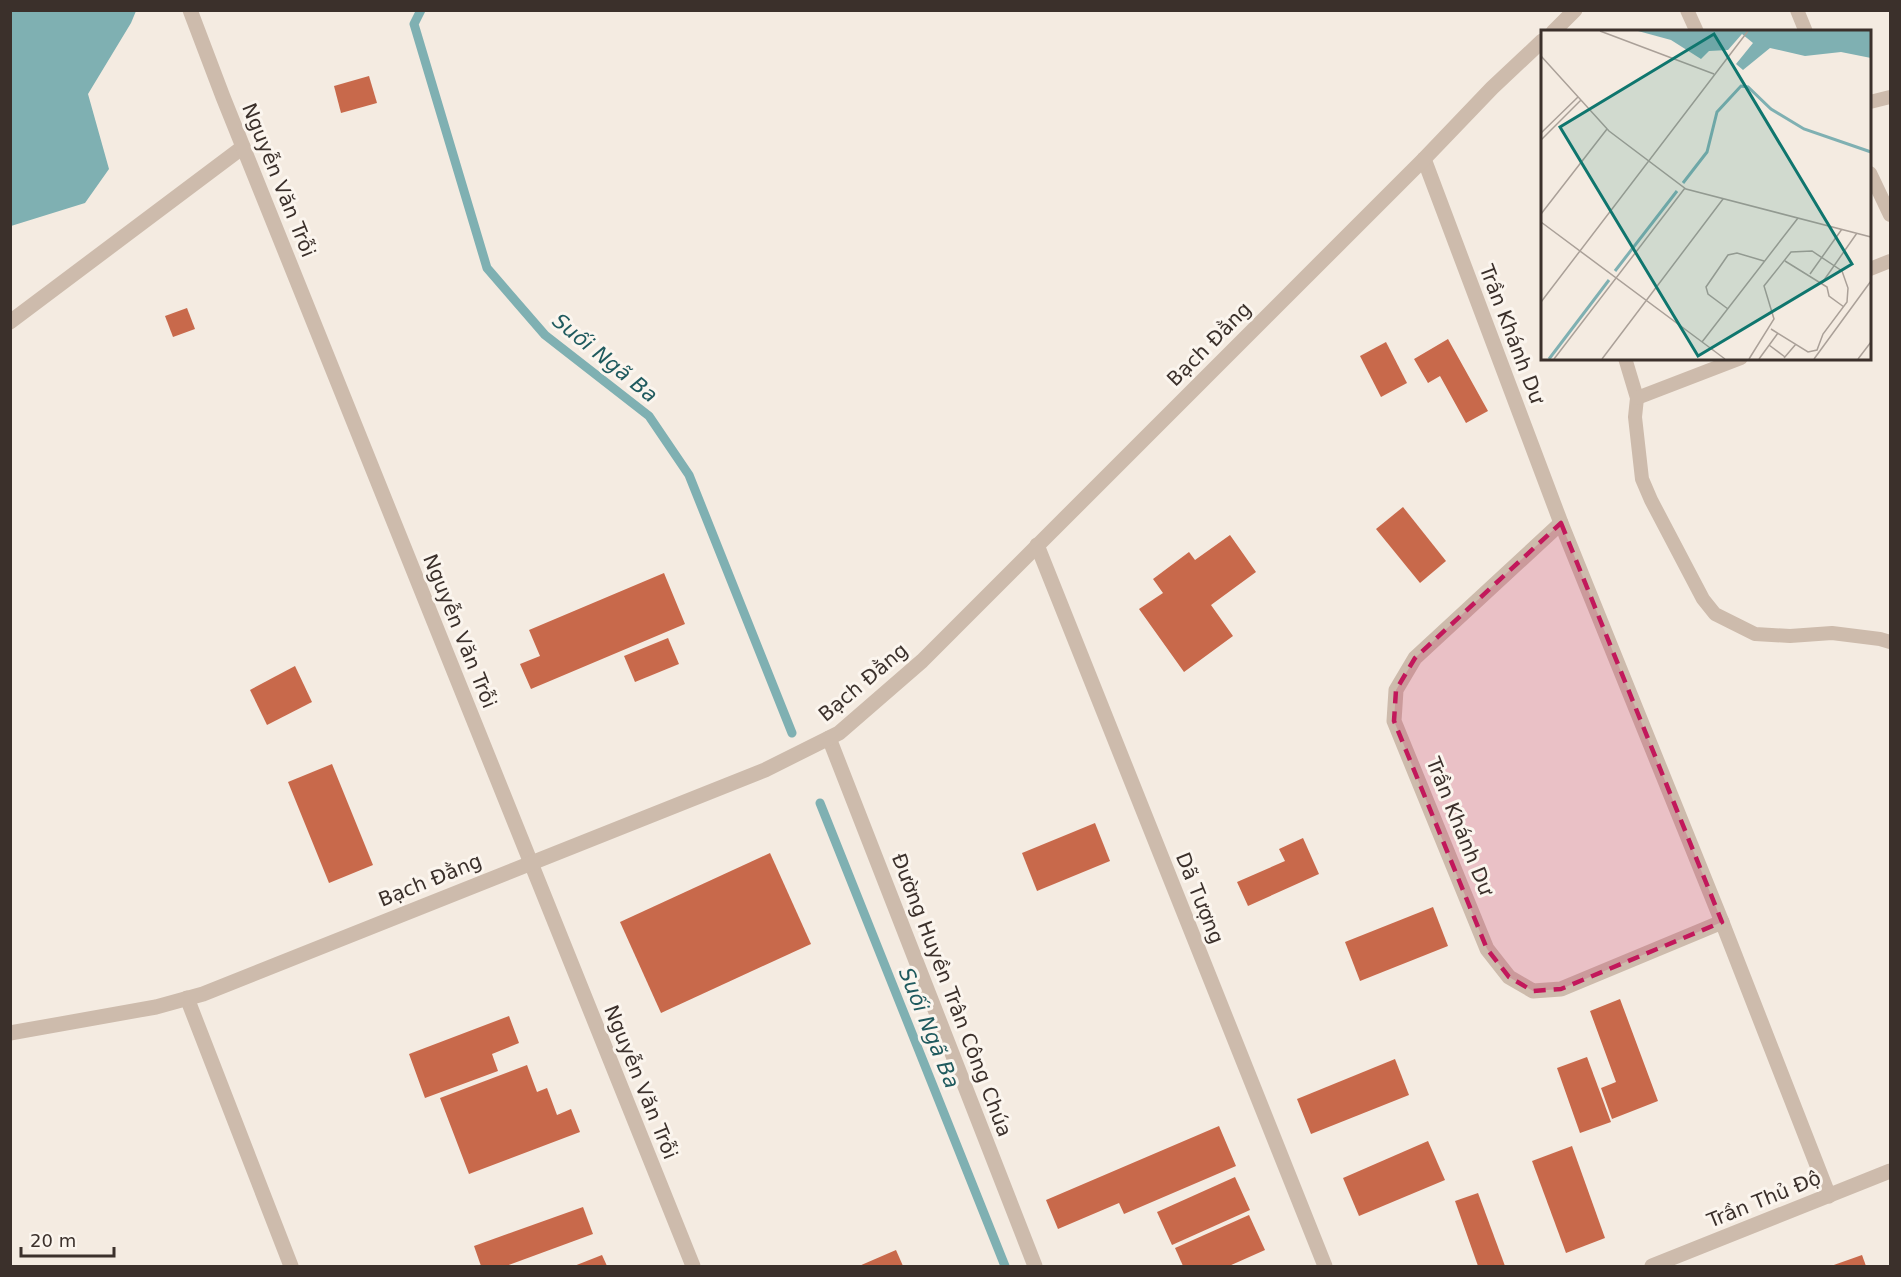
<svg xmlns="http://www.w3.org/2000/svg" width="1901" height="1277" font-family="'DejaVu Sans',sans-serif">
<rect width="100%" height="100%" fill="#f4ebe1"/>
<path fill="#7fb0b2" d="M11,10L136,11L131,23L88,94L109,169L85,203L11,226Z"/>
<g fill="none" stroke-linecap="round" stroke-linejoin="round">
<g stroke="#7fb0b2" stroke-width="9">
<path d="M421,10L414,24L487,268L545,335L649,416L689,475L792,733"/>
<path d="M820,803L1005,1266"/>
</g>
</g>
<g fill="#c8694b">
<path d="M369,76L377,103L341,113L334,86Z"/>
<path d="M187,308L195,329L173,337L165,316Z"/>
<path d="M1448,339L1488,411L1466,423L1440,376L1428,383L1414,359Z"/>
<path d="M1386,342L1407,383L1381,397L1360,356Z"/>
<path d="M1403,507L1446,561L1420,583L1376,529Z"/>
<path d="M1230,535L1256,572L1211,605L1233,636L1184,672L1139,609L1163,593L1153,579L1189,552L1195,560Z"/>
<path d="M664,573L685,624L531,689L520,664L540,656L529,630Z"/>
<path d="M668,638L679,664L635,682L624,656Z"/>
<path d="M295,666L312,702L267,725L250,690Z"/>
<path d="M332,764L373,865L329,883L288,782Z"/>
<path d="M1095,823L1110,861L1037,891L1022,853Z"/>
<path d="M1303,838L1319,874L1248,906L1237,882L1285,861L1279,849Z"/>
<path d="M770,853L811,944L661,1013L620,922Z"/>
<path d="M1433,907L1448,946L1360,981L1345,942Z"/>
<path d="M1620,999L1658,1101L1612,1119L1601,1088L1616,1082L1590,1011Z"/>
<path d="M509,1016L519,1043L492,1054L498,1071L425,1098L409,1054Z"/>
<path d="M1587,1057L1611,1122L1580,1133L1557,1068Z"/>
<path d="M1395,1059L1409,1095L1311,1134L1297,1099Z"/>
<path d="M527,1065L537,1092L547,1088L557,1115L571,1109L580,1132L469,1174L440,1098Z"/>
<path d="M1219,1126L1236,1166L1124,1214L1119,1203L1058,1229L1046,1200Z"/>
<path d="M1428,1141L1445,1180L1359,1216L1343,1178Z"/>
<path d="M1572,1146L1605,1238L1566,1253L1532,1161Z"/>
<path d="M1235,1177L1250,1210L1172,1245L1157,1212Z"/>
<path d="M1478,1193L1505,1266H1478L1455,1201Z"/>
<path d="M583,1207L593,1234L506,1266H481L474,1246Z"/>
<path d="M1249,1215L1265,1250L1229,1266H1183L1175,1248Z"/>
<path d="M896,1250L903,1266H859Z"/>
<path d="M602,1255L607,1266H574Z"/>
<path d="M1862,1255L1866,1266H1831Z"/>
</g>
<g fill="none" stroke-linecap="round" stroke-linejoin="round">
<g stroke="#cdbbac" stroke-width="14">
<path d="M1687,10L1697,32"/>
<path d="M1797,10L1806,32"/>
<path d="M1870,102L1890,97"/>
<path d="M1870,173L1890,215"/>
<path d="M1870,269L1890,261"/>
<path d="M1625,358L1637,398L1635,417L1642,479L1651,500L1703,599L1715,614L1755,634L1790,636L1832,633L1880,639L1890,642"/>
<path d="M1637,398L1741,358"/>
</g>
<g stroke="#cdbbac" stroke-width="15">
<path d="M1424,159L1561,523L1722,922L1829,1196"/>
<path d="M10,322L243,147"/>
<path d="M1561,523L1415,658L1396,690L1394,721L1487,949L1509,977L1533,991L1561,989L1722,922"/>
<path d="M1037,545L1325,1266"/>
<path d="M829,738L1035,1266"/>
<path d="M187,998L291,1266"/>
<path d="M1652,1266L1890,1171"/>
</g>
<g stroke="#cdbbac" stroke-width="15">
<path d="M190,10L223,97L693,1266"/>
<path d="M1553,32L1575,10"/>
<path d="M10,1033L156,1007L203,994L765,770L839,733L922,661L1424,159L1492,88L1542,41"/>
</g>
</g>
<path fill="#c2185b" fill-opacity="0.2" stroke="#c2185b" stroke-width="4.5" stroke-dasharray="12 8" stroke-linejoin="round" d="M1561,523L1722,922L1561,989L1533,991L1509,977L1487,949L1394,721L1396,690L1415,658Z"/>
<g text-anchor="middle" stroke-width="6" stroke-linejoin="round" paint-order="stroke">
<g font-size="20" fill="#3b302b" stroke="#fbf5ee">
<text transform="translate(279 180) rotate(68)" y="7">Nguyễn Văn Trỗi</text>
<text transform="translate(1512 334) rotate(69)" y="7">Trần Khánh Dư</text>
<text transform="translate(1209 344) rotate(-45)" y="7">Bạch Đằng</text>
<text transform="translate(460 631) rotate(68)" y="7">Nguyễn Văn Trỗi</text>
<text transform="translate(863 682) rotate(-40)" y="7">Bạch Đằng</text>
<text transform="translate(1460 826) rotate(68)" y="7">Trần Khánh Dư</text>
<text transform="translate(430 880) rotate(-22)" y="7">Bạch Đằng</text>
<text transform="translate(1200 898) rotate(68)" y="7">Dã Tượng</text>
<text transform="translate(952 995) rotate(69)" y="7">Đường Huyền Trân Công Chúa</text>
<text transform="translate(641 1082) rotate(68)" y="7">Nguyễn Văn Trỗi</text>
<text transform="translate(1764 1199) rotate(-22)" y="7">Trần Thủ Độ</text>
</g>
<g font-size="21" font-style="italic" fill="#1f5a5e" stroke="#fbf5ee">
<text transform="translate(605 358) rotate(39)" y="7">Suối Ngã Ba</text>
<text transform="translate(929 1028) rotate(68)" y="7">Suối Ngã Ba</text>
</g>
</g>
<g transform="translate(1541 30)">
<rect width="330" height="330" fill="#f4ebe1"/>
<path d="M97,1H330V28L300,22L264,26L229,18L202,40L195,34L212,13L201,4L187,20L168,21L160,29L130,10Z" fill="#7fb0b2"/>
<path fill="none" stroke="#7fb0b2" stroke-width="3" d="M142,153L166,122L176,82L200,56L207,57L230,79L263,99L330,122M74,241L136,161M8,329L68,250"/>
<path fill="none" stroke="#aaa098" stroke-width="1.5" d="M59,1L173,44M0,26L68,101L145,159L330,207M0,103L37,67M0,110L40,70M0,184L66,99M0,192L184,329M244,231L286,257L288,266L303,277M269,244L301,199M281,253L316,203M0,272L207,1M187,279L167,264L165,257L187,225L196,223L223,231M161,312L257,188M228,315L244,327M243,328L255,314M13,329L144,158M61,329L182,169M208,329L233,289L223,256L250,222L271,221L301,241L307,258L306,272L282,304L276,320L267,322L230,299M218,329L237,303M273,329L330,251M317,329L330,312"/>
<path fill="#0f766e" fill-opacity="0.15" stroke="#0f766e" stroke-width="3" d="M173,4L311,234L157,326L19,97Z"/>
<rect width="330" height="330" fill="none" stroke="#3b302b" stroke-width="3"/>
</g>
<rect width="1901" height="1277" fill="none" stroke="#3b302b" stroke-width="24"/>
<path d="M21 1247v9h93v-9" fill="none" stroke="#3b302b" stroke-width="3"/>
<text x="30" y="1247" font-size="18" fill="#3b302b" stroke="#fbf5ee" stroke-width="4.5" paint-order="stroke">20 m</text>
</svg>
